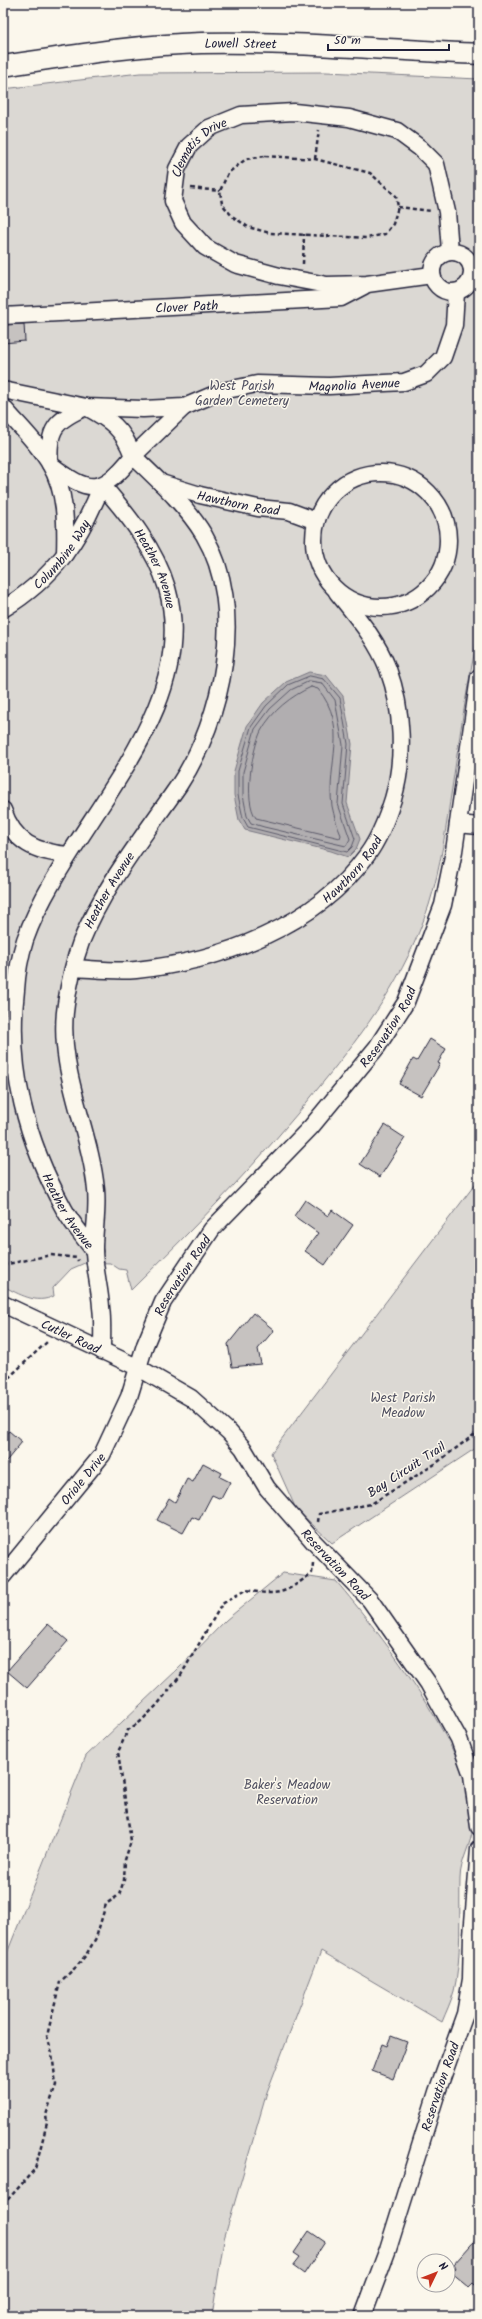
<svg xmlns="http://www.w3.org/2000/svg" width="482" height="2319" font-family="Kalam,sans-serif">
<rect width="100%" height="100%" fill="#fbf7ec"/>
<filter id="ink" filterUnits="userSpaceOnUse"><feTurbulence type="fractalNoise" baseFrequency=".025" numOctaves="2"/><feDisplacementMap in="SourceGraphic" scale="8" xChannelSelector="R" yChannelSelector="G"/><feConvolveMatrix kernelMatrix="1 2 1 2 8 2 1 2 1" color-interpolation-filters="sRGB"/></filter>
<g filter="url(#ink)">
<g fill="#dbd8d3" stroke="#7e7d87">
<path d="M326,72L479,79V632C467,683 460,735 452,788C446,827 441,867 429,905C405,977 367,1028 320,1086C262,1159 197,1225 131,1290L126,1270L119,1269L110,1263L87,1262L71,1269L53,1288L54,1296C36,1305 19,1294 3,1286V89L140,73Z"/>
<path d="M479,1179V1446L332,1543L296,1509L271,1453Z"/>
<path d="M283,1573L336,1581C380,1633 478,1758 473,1826C472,1844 460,1860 460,1879C459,1912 462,1960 454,1991C451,2002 446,2012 442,2022L321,1951L267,2092L224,2239L212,2316H3V1963L86,1756L178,1669L226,1620Z"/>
</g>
<path fill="#b1aeb0" stroke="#787681" d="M309,672L326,675L343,696L352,744L347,803L360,839L356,849L348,857L331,851L245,830L239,820L234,795V771L247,726L263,703L286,682Z"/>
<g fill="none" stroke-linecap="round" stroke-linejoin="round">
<g stroke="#5b5a6a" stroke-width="1">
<path d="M310,676L324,679L340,698L348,744L343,804L355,839L352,847L347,852L248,827L243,818L238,795V771L251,727L266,706L288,685Z"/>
<path d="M310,681L322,683L335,700L343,745L338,804L350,839L346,846L264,827L251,823L247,816L243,795V772L255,729L270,709L291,690Z"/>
<path d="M311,687L318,689C350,728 326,764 332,806C334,816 337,826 341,835L340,838L256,818C243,800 252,750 261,731C272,711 291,696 311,687Z"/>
</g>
</g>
<g fill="#c6c2c0" stroke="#22223b">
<path d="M24,324L25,341L3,343V325Z"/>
<path d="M430,1039L446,1049L438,1063L440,1064L421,1096L399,1084L413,1059L417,1061Z"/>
<path d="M385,1125L405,1138L380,1177L360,1164Z"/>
<path d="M305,1200L328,1216L332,1210L353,1225L325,1265L305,1251L318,1233L294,1216Z"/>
<path d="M253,1313L274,1330L258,1349L261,1364L232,1367L228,1344Z"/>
<path d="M9,1431L22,1442L3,1465V1438Z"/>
<path d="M203,1463L222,1473L220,1477L230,1482L221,1499L212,1495L199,1520L192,1517L183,1533L157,1520L169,1498L175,1502L187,1479L193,1482Z"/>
<path d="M48,1624L68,1641L27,1688L7,1671Z"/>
<path d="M391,2036L407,2042L393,2079L372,2071L382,2044L387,2046Z"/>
<path d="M309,2231L325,2242L304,2274L293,2266L300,2257L294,2253Z"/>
<path d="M479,2236V2289L473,2283L469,2287L451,2272L455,2268L453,2265Z"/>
</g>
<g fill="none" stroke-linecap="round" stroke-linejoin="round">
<defs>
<g id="minor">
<circle cx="452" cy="272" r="20"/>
<path id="s1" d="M432,275L367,284L327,285L279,276L235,264L205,247L183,223L173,201L177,169L189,146L209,128L241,115L294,112L349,118L397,131L420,148L436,164L447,212L450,251"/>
<path id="s2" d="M3,316L341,298L364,286"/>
<path id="s3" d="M3,390L86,407L143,409L184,407L222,391L257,384L329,386L404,382L426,374L443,357L454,325L456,292"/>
<path d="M3,407C18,425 38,443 50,464C66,491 66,524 65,554"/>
<path d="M86,407C110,420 123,428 133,456C101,496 89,494 50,464C47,430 55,420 86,407Z"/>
<circle cx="381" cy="540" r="67"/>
<path id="s4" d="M161,483L200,495L258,508L289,511L316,521"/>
<path id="s5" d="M3,609C54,578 80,540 102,485C128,515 155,548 167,588C203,714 64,828 25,940C20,956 17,973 16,990C7,1069 26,1140 64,1209C72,1224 84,1237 94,1251"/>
<path d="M3,810C14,843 36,852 68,855"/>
<path d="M458,824L479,826"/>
<path id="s6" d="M74,968C94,969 116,972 136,970C221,961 315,927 367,855C379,839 387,818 393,799C405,758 403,710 388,669C377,640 356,616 337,592"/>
<path id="s7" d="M3,1304L139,1368L191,1398L229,1432L243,1448L267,1488L314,1542L370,1600L428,1683L459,1739L472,1775L479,1827"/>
<path id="s8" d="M102,1351C102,1336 103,1321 101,1307C100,1288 94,1268 94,1249C94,1229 98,1210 96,1190C90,1127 56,1069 66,1004C69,984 74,961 81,942C104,885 144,836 179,785C223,719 247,608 204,535C186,505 158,480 133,456L184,407"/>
<path id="s9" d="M3,1576L102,1455L129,1397L145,1345L163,1302L212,1229L311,1127L377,1047L406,1002L443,905L454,851L479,677"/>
<path id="s10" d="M363,2316L388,2249L437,2092L465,2014L471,1979L472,1935L479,1849"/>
</g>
<g id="major">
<path id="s11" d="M3,66C69,56 134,45 201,43C293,41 387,50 479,54"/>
</g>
</defs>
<use href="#minor" stroke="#22223b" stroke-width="19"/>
<use href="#major" stroke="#22223b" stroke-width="23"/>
<g stroke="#22223b" stroke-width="2.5" stroke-dasharray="4 3" stroke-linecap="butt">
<path d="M265,156L315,159L370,173L396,196L398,207L393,224L385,234L367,238L270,233L248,227L232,216L222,204L220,191L228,173L246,159Z"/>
<path d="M315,159L319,130"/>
<path d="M191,188L220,191"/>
<path d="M398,207L431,211"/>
<path d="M303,264L304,234"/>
<path d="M3,1265L51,1255L77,1258L78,1261"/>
<path d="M3,1383L47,1342"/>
<path d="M318,1522L319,1514L371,1504L435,1464L479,1431"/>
<path d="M3,2205L35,2169L47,2123L46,2115L56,2085L52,2053L47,2036L60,1982L77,1966L86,1955L96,1938L106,1904L119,1895L124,1880L125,1860L131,1841L118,1752L128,1730L140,1722L157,1705L181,1675L222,1604L245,1590C280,1596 284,1594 312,1573L313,1563"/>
</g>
<use href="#minor" stroke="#fbf7ec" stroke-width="16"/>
<use href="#major" stroke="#fbf7ec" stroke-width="20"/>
</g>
</g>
<g text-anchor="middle" stroke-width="3" stroke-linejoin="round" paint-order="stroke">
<g font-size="13" fill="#22223b" stroke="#fbf7ec">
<text dy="5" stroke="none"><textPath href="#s11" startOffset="239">Lowell Street</textPath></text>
<text dy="5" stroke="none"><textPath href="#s1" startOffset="355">Clematis Drive</textPath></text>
<text dy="5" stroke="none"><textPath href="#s2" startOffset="184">Clover Path</textPath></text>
<text dy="5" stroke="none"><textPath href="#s3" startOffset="357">Magnolia Avenue</textPath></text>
<text dy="5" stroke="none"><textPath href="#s4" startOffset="80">Hawthorn Road</textPath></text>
<text dy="5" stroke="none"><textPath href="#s5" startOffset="81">Columbine Way</textPath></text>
<text dy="5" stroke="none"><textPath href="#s5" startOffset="262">Heather Avenue</textPath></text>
<text dy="5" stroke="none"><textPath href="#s6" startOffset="307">Hawthorn Road</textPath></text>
<text dy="5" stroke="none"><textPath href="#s8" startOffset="474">Heather Avenue</textPath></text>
<text dy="5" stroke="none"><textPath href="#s9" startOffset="678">Reservation Road</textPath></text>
<text dy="5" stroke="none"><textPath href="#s5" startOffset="957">Heather Avenue</textPath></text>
<text dy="5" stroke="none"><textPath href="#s9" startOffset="354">Reservation Road</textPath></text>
<text dy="5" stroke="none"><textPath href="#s7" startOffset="75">Cutler Road</textPath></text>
<text transform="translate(406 1469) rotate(-33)" y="5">Bay Circuit Trail</text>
<text dy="5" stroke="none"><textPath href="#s9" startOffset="126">Oriole Drive</textPath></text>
<text dy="5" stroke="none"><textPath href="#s7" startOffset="432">Reservation Road</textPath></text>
<text dy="5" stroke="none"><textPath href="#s10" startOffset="242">Reservation Road</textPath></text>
</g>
<g font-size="13" fill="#505061" stroke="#fbf7ec">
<text x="242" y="390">West Parish<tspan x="242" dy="15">Garden Cemetery</tspan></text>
<text x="403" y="1402">West Parish<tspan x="403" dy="15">Meadow</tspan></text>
<text x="287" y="1789">Baker's Meadow<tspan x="287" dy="15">Reservation</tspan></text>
</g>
</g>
<rect width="482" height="2319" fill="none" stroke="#fbf7ec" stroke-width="16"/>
<rect x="8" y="8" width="466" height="2303" fill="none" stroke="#22223b" stroke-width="1.5" filter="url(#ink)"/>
<g transform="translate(436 2273) rotate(47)"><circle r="19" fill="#fbf7ec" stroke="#a4a2a5"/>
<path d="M0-3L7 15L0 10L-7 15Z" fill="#c8321e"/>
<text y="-6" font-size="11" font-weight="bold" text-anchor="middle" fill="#22223b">N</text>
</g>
<path d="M328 44v6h121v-6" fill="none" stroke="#22223b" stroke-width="2"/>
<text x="334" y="44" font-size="12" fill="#22223b" stroke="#fbf7ec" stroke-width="3" paint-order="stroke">50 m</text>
</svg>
